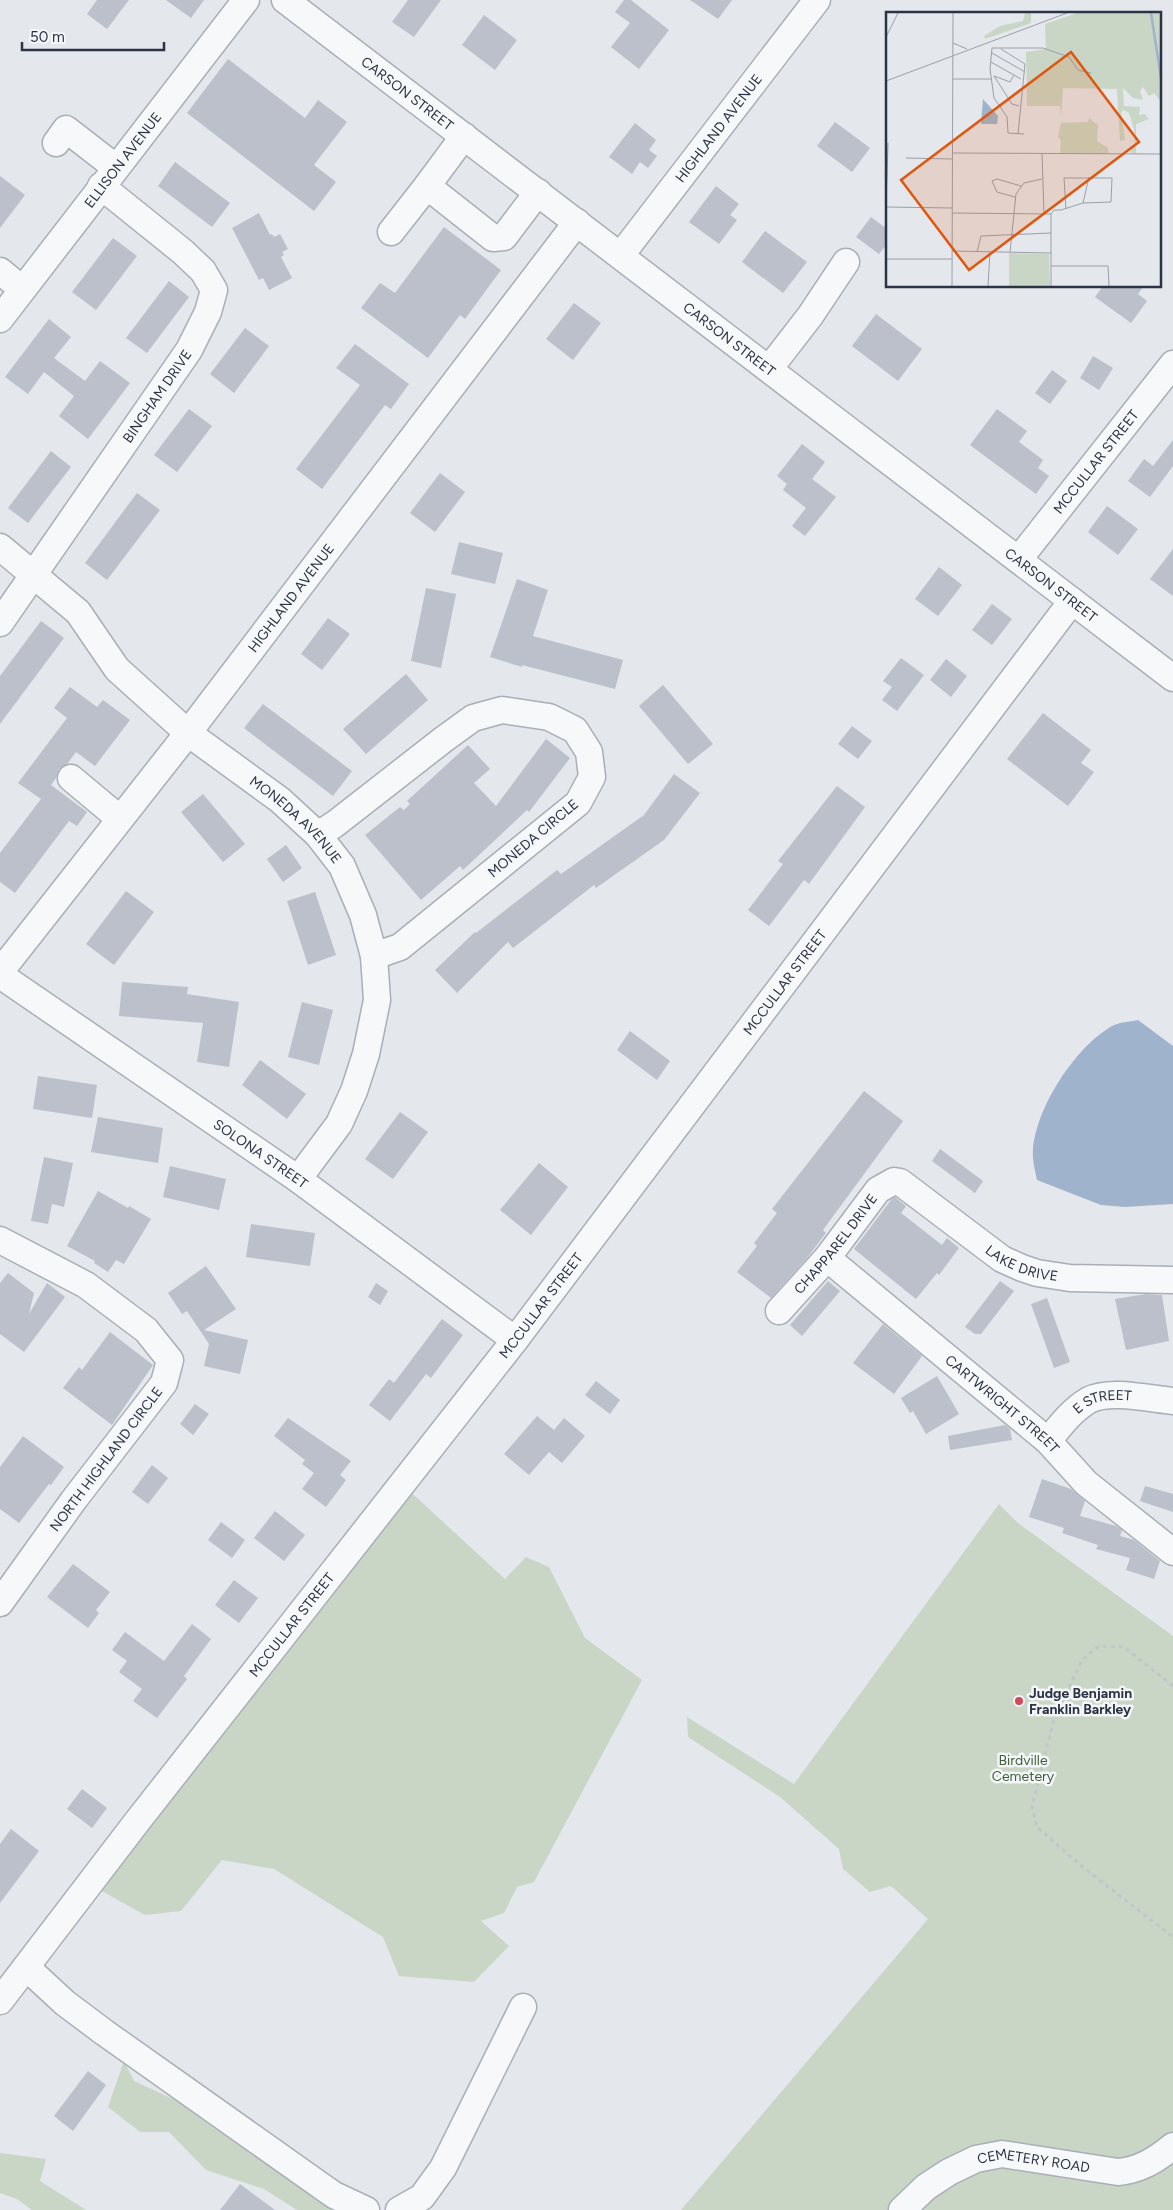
<svg xmlns="http://www.w3.org/2000/svg" width="1173" height="2210" font-family="Figtree,sans-serif">
<rect width="100%" height="100%" fill="#e4e7ec"/>
<g fill="#c9d6c5">
<path d="M402,1484L505,1579L526,1557L549,1567L585,1638L642,1680L534,1882L517,1887L504,1913L481,1921L509,1946L474,1982L399,1976L383,1937L274,1869L222,1860L181,1911L145,1915L89,1884Z"/>
<path d="M999,1504L1018,1523L1173,1636V2210H681L928,1919L891,1886L870,1892L843,1869L839,1849L780,1797L688,1737L687,1717L794,1784Z"/>
<path d="M124,2061L134,2081L186,2105L341,2210H297L264,2189L206,2170L169,2132H140L108,2107Z"/>
<path d="M0,2153L46,2159L40,2181L86,2210H32L17,2199L0,2193Z"/>
</g>
<path fill="#9fb4cc" d="M1138,1020L1173,1046V1204L1125,1207L1101,1205L1037,1180C1035,1170 1032,1159 1033,1150C1036,1108 1075,1047 1112,1026C1119,1022 1130,1022 1138,1020Z"/>
<g fill="#bbc0ca">
<path d="M97,0H129L107,29L87,14Z"/>
<path d="M166,0H204L191,18Z"/>
<path d="M408,0H441L414,37L392,22Z"/>
<path d="M624,0H631L669,30L639,69L611,47L630,23L615,12Z"/>
<path d="M690,0H732L718,19Z"/>
<path d="M484,15L517,40L495,70L462,45Z"/>
<path d="M228,59L305,118L318,100L347,122L314,165L336,182L314,211L187,113Z"/>
<path d="M835,122L870,148L852,172L817,146Z"/>
<path d="M635,123L656,140L649,150L657,156L648,168L640,162L632,174L609,157Z"/>
<path d="M175,162L230,203L212,227L158,186Z"/>
<path d="M0,176L25,195L0,228Z"/>
<path d="M716,186L739,204L730,215L737,220L719,244L689,222Z"/>
<path d="M259,213L270,235L272,234L274,237L280,234L288,249L282,252L284,255L281,257L292,278L269,290L263,278L259,280L232,228Z"/>
<path d="M871,217L887,229V244L879,254L856,237Z"/>
<path d="M444,227L501,270L465,319L460,315L428,358L361,308L380,283L395,293Z"/>
<path d="M765,231L807,262L783,293L742,262Z"/>
<path d="M113,238L137,256L96,310L72,292Z"/>
<path d="M169,281L189,297L147,353L126,338Z"/>
<path d="M1103,286H1144L1138,294L1147,301L1131,323L1095,297Z"/>
<path d="M574,303L601,323L573,360L546,339Z"/>
<path d="M876,314L922,349L898,381L852,346Z"/>
<path d="M49,319L71,337L54,358L85,381L100,361L130,383L88,439L59,416L74,396L44,372L28,394L5,377Z"/>
<path d="M245,328L269,346L234,393L210,374Z"/>
<path d="M355,344L409,384L391,409L385,405L322,489L296,469L360,385L336,368Z"/>
<path d="M1093,356L1113,368L1099,390L1080,378Z"/>
<path d="M1052,370L1067,381L1050,404L1035,393Z"/>
<path d="M189,409L212,426L177,472L154,455Z"/>
<path d="M997,409L1027,431L1019,442L1043,460L1038,468L1049,476L1036,494L970,445Z"/>
<path d="M1173,440V466L1150,497L1128,481L1144,459L1153,466Z"/>
<path d="M802,444L825,462L812,479L836,497L805,536L792,526L806,508L783,490L787,484L777,476Z"/>
<path d="M51,451L71,467L28,523L8,508Z"/>
<path d="M440,473L465,492L435,532L410,513Z"/>
<path d="M137,493L160,510L107,580L85,563Z"/>
<path d="M1107,506L1138,529L1118,555L1088,532Z"/>
<path d="M459,542L503,553L495,584L451,574Z"/>
<path d="M1173,549V596L1150,579Z"/>
<path d="M939,567L962,585L938,616L915,599Z"/>
<path d="M517,579L548,590L533,636L623,660L615,689L522,665V667L490,657Z"/>
<path d="M426,588L456,594L441,668L411,661Z"/>
<path d="M992,604L1012,619L992,645L972,630Z"/>
<path d="M328,618L350,634L322,670L301,654Z"/>
<path d="M41,621L64,638L0,724V676Z"/>
<path d="M901,658L924,675L897,711L882,700L892,687L883,681Z"/>
<path d="M946,659L967,676L951,697L930,680Z"/>
<path d="M406,674L428,700L366,754L343,729Z"/>
<path d="M663,685L713,744L688,764L639,706Z"/>
<path d="M70,687L97,707L103,700L130,720L95,766L76,752L67,764L59,769L56,778L51,785L87,812L77,826L69,821L15,893L0,882V853L41,799L18,783L67,718L54,708Z"/>
<path d="M263,704L352,771L333,796L244,728Z"/>
<path d="M1043,713L1091,750L1081,763L1094,772L1068,806L1007,759Z"/>
<path d="M852,726L872,741L858,759L838,744Z"/>
<path d="M546,739L570,758L529,812L527,810L463,870L460,866L421,900L365,835L400,807L404,810L410,804L407,801L468,745L490,769L474,783L496,806Z"/>
<path d="M674,774L700,793L664,840L596,888L594,885L513,948L508,942L457,993L435,970L475,932L476,933L557,870L561,874L644,815Z"/>
<path d="M837,786L865,807L809,884L804,880L769,926L748,910L783,864L778,861Z"/>
<path d="M203,794L245,844L223,862L181,812Z"/>
<path d="M286,845L302,868L283,882L267,859Z"/>
<path d="M126,891L154,912L114,965L86,944Z"/>
<path d="M315,892L336,955L308,965L287,901Z"/>
<path d="M122,982L188,987L187,994L239,1002L229,1067L197,1062L203,1023L119,1016Z"/>
<path d="M302,1002L333,1010L319,1065L288,1057Z"/>
<path d="M630,1031L670,1061L657,1080L617,1050Z"/>
<path d="M260,1060L306,1094L287,1119L242,1085Z"/>
<path d="M38,1076L97,1085L92,1118L33,1109Z"/>
<path d="M864,1091L903,1121L823,1230L826,1233L807,1258L771,1298L737,1272L757,1246L754,1243L777,1213L772,1209Z"/>
<path d="M400,1112L428,1132L393,1179L365,1159Z"/>
<path d="M98,1117L163,1128L158,1163L91,1152Z"/>
<path d="M940,1149L983,1181L975,1193L932,1161Z"/>
<path d="M44,1157L73,1163L64,1207L52,1204L48,1224L31,1221Z"/>
<path d="M539,1163L568,1187L531,1235L500,1210Z"/>
<path d="M170,1166L226,1179L219,1210L163,1197Z"/>
<path d="M98,1191L128,1208L129,1206L151,1219L124,1264L116,1260L108,1272L94,1263L95,1261L67,1246Z"/>
<path d="M895,1197L906,1206L901,1213L942,1245L947,1238L959,1248L939,1275L937,1273L916,1299L854,1249L891,1200Z"/>
<path d="M251,1224L315,1233L310,1266L246,1257Z"/>
<path d="M206,1266L236,1309L204,1330L248,1340L240,1374L204,1366L209,1344L187,1311L182,1314L168,1293Z"/>
<path d="M8,1273L34,1293L29,1314L47,1283L65,1297L24,1352L0,1334V1283Z"/>
<path d="M828,1281L840,1291L802,1336L790,1325Z"/>
<path d="M1000,1281L1014,1291L981,1334H975L965,1327Z"/>
<path d="M376,1283L388,1291L380,1305L368,1297Z"/>
<path d="M1146,1294L1162,1295L1169,1341L1126,1350L1115,1299Z"/>
<path d="M1047,1298L1070,1362L1054,1368L1031,1304Z"/>
<path d="M442,1319L463,1335L431,1378L426,1374L390,1421L369,1405L389,1379L394,1383Z"/>
<path d="M883,1324L922,1356L894,1394L853,1363Z"/>
<path d="M110,1332L153,1365L112,1425L63,1388L79,1367L82,1370Z"/>
<path d="M937,1376L959,1414L926,1434L913,1411L910,1413L901,1398Z"/>
<path d="M596,1381L620,1400L610,1414L585,1395Z"/>
<path d="M195,1404L209,1414L193,1435L180,1424Z"/>
<path d="M537,1416L554,1430L564,1418L585,1436L562,1463L549,1452L529,1475L504,1454Z"/>
<path d="M288,1418L351,1461L340,1475L346,1480L326,1507L302,1489L314,1473L302,1464L305,1460L274,1436Z"/>
<path d="M1005,1425L1010,1429L1012,1440L950,1450L948,1436Z"/>
<path d="M23,1436L64,1467L51,1485L49,1484L19,1523L0,1509V1467Z"/>
<path d="M152,1465L168,1478L148,1504L132,1492Z"/>
<path d="M1042,1479L1071,1489L1085,1501L1080,1516L1116,1526L1122,1530L1120,1536L1134,1540L1160,1561L1154,1579L1126,1570L1130,1558L1096,1549L1098,1545L1062,1533L1064,1528L1029,1517Z"/>
<path d="M1145,1486L1173,1494V1512L1140,1501Z"/>
<path d="M275,1511L305,1535L284,1561L254,1538Z"/>
<path d="M221,1522L245,1540L232,1558L208,1540Z"/>
<path d="M73,1564L110,1592L96,1610L99,1613L88,1628L47,1597Z"/>
<path d="M234,1580L258,1598L239,1623L215,1605Z"/>
<path d="M192,1624L211,1639L184,1676L187,1679L157,1718L133,1701L142,1689L119,1672L127,1661L112,1650L125,1632L164,1661Z"/>
<path d="M82,1789L107,1808L92,1828L67,1809Z"/>
<path d="M11,1829L39,1851L0,1903V1844Z"/>
<path d="M88,2071L106,2085L73,2131L54,2116Z"/>
<path d="M240,2184L275,2210H220Z"/>
</g>
<g fill="none" stroke-linecap="round" stroke-linejoin="round">
<defs>
<g id="minor">
<path id="s1" d="M285,0L1173,678"/>
<path d="M464,136L427,186L493,238L504,237L538,192"/>
<path d="M56,143L66,129L115,167"/>
<path d="M391,232L427,186"/>
<path id="s2" d="M621,255L817,0"/>
<path d="M0,271L22,289"/>
<path id="s3" d="M0,319L246,0"/>
<path d="M769,369L810,316L846,262"/>
<path id="s4" d="M0,547L78,612L117,669L188,733L280,800L318,835L342,866L363,915L374,956L377,1000L366,1054L354,1091L339,1124L298,1179"/>
<path id="s5" d="M1019,559L1173,364"/>
<path id="s6" d="M0,623L189,350L208,312L214,290L203,271L183,252L101,186"/>
<path d="M71,778L120,819"/>
<path d="M318,835L335,824L444,739L473,718L502,710L549,717L575,730L589,752L592,777L578,803L400,947L374,956"/>
<path id="s7" d="M0,972L188,733L577,222"/>
<path id="s8" d="M0,975L298,1179L515,1340"/>
<path d="M0,1240L86,1285L146,1330L170,1360L164,1383L73,1501L0,1603"/>
<path id="s9" d="M827,1258L1048,1441L1086,1483L1173,1552"/>
<path id="s10" d="M779,1311L827,1258L878,1190L894,1181L900,1182L1002,1259L1022,1268L1037,1273L1070,1278L1173,1280"/>
<path id="s11" d="M1048,1441C1060,1426 1072,1410 1089,1400C1110,1389 1150,1399 1173,1401"/>
<path d="M26,1967L65,2003L105,2033L334,2195L366,2210"/>
<path id="s12" d="M0,2001L136,1823L515,1340L1072,601"/>
<path d="M399,2210L422,2197L443,2168L523,2007"/>
<path id="s13" d="M902,2210L926,2187L949,2172L976,2159L1002,2154L1118,2172C1140,2170 1156,2160 1173,2146"/>
</g>
</defs>
<use href="#minor" stroke="#a9aeb7" stroke-width="29"/>
<path stroke="#c2c5cb" stroke-width="3" stroke-dasharray="4 4" stroke-linecap="butt" d="M1173,1686L1124,1647L1099,1646L1082,1660L1054,1719L1032,1806L1037,1827L1079,1864L1173,1937"/>
<use href="#minor" stroke="#f7f8fa" stroke-width="26"/>
</g>
<circle fill="#d1495b" stroke="#f4f6f9" stroke-width="2" cx="1019" cy="1701" r="5"/>
<g text-anchor="middle" stroke-width="5" stroke-linejoin="round" paint-order="stroke">
<g font-size="14" fill="#2b3445" stroke="#f4f6f9">
<text dy="5" stroke="none"><textPath href="#s1" startOffset="154">CARSON STREET</textPath></text>
<text dy="5" stroke="none"><textPath href="#s2" startOffset="160">HIGHLAND AVENUE</textPath></text>
<text dy="5" stroke="none"><textPath href="#s3" startOffset="201">ELLISON AVENUE</textPath></text>
<text dy="5" stroke="none"><textPath href="#s1" startOffset="559">CARSON STREET</textPath></text>
<text dy="5" stroke="none"><textPath href="#s6" startOffset="276">BINGHAM DRIVE</textPath></text>
<text dy="5" stroke="none"><textPath href="#s5" startOffset="124">MCCULLAR STREET</textPath></text>
<text dy="5" stroke="none"><textPath href="#s1" startOffset="964">CARSON STREET</textPath></text>
<text dy="5" stroke="none"><textPath href="#s7" startOffset="474">HIGHLAND AVENUE</textPath></text>
<text dy="5" stroke="none"><textPath href="#s4" startOffset="405">MONEDA AVENUE</textPath></text>
<text transform="translate(533 838) rotate(-40)" y="5">MONEDA CIRCLE</text>
<text dy="5" stroke="none"><textPath href="#s12" startOffset="1286">MCCULLAR STREET</textPath></text>
<text dy="5" stroke="none"><textPath href="#s8" startOffset="316">SOLONA STREET</textPath></text>
<text dy="5" stroke="none"><textPath href="#s10" startOffset="88">CHAPPAREL DRIVE</textPath></text>
<text dy="5" stroke="none"><textPath href="#s10" startOffset="329">LAKE DRIVE</textPath></text>
<text dy="5" stroke="none"><textPath href="#s12" startOffset="881">MCCULLAR STREET</textPath></text>
<text dy="5" stroke="none"><textPath href="#s9" startOffset="228">CARTWRIGHT STREET</textPath></text>
<text dy="5" stroke="none"><textPath href="#s11" startOffset="71">E STREET</textPath></text>
<text transform="translate(106 1459) rotate(-53)" y="5">NORTH HIGHLAND CIRCLE</text>
<text dy="5" stroke="none"><textPath href="#s12" startOffset="476">MCCULLAR STREET</textPath></text>
<text dy="5" stroke="none"><textPath href="#s13" startOffset="149">CEMETERY ROAD</textPath></text>
</g>
<g font-size="14" font-weight="bold" fill="#2b3445" stroke="#f4f6f9" text-anchor="start">
<text x="1029" y="1698">Judge Benjamin<tspan x="1029" dy="16">Franklin Barkley</tspan></text>
</g>
<g font-size="14" fill="#3f6138" stroke="#f4f6f9">
<text x="1023" y="1765">Birdville<tspan x="1023" dy="16">Cemetery</tspan></text>
</g>
</g>
<g transform="translate(886 12)">
<rect width="275" height="275" fill="#e4e7ec"/>
<path d="M139,1H145V11L99,27L98,24L114,14L137,9ZM191,1H274L275,90L268,81L263,84L257,75L254,79L257,88L247,86L237,76L238,94L254,95L253,103L259,102L263,107L250,112V141H245L244,138L249,134L248,117L243,101L238,98L235,100L239,128L234,129L231,77L177,76L175,106L174,94H141L140,40L160,37L159,12ZM203,106L212,113L211,129L222,136L223,142L174,141L175,128L172,125L175,111L202,110ZM123,241L163,242L164,274H123Z" fill="#c9d6c5"/>
<path d="M97,87L112,104L111,112H95Z" fill="#9fb4cc"/>
<path fill="none" stroke="#9fb4cc" stroke-width="2.5" d="M265,1L275,66"/>
<path fill="none" stroke="#9a9fa9" stroke-width="1" d="M0,25L12,1M67,31L81,37M106,36H157L183,45L192,58L205,61M106,36L104,57L108,86L121,105L122,121L138,122M115,37L139,52L132,122M106,41L139,60M105,50L135,67M108,64L126,92L133,94M108,64L124,70L128,63M67,67H106M0,69L181,1M67,141L275,142M156,141L158,202M20,146L67,147M129,185L111,180L106,169L111,167L135,174M197,191L203,165M0,195L66,196M0,195L2,131M66,201L165,202M165,202L168,198H175L197,191L225,190L226,166H178L180,197M66,239L165,241M91,240L95,224L165,221M124,240L130,182L138,171L156,167M0,247H66M165,254H222L223,274M66,274L67,1M102,274L104,240M165,274V202"/>
<path fill="#df570f" fill-opacity="0.15" stroke="#df570f" stroke-width="2.5" d="M185,40L253,130L83,258L15,168Z"/>
<rect width="275" height="275" fill="none" stroke="#2b3445" stroke-width="2.5"/>
</g>
<path d="M22 42v8h142v-8" fill="none" stroke="#2b3445" stroke-width="2.5"/>
<text x="30" y="42" font-size="15" fill="#2b3445" stroke="#f4f6f9" stroke-width="4" paint-order="stroke">50 m</text>
</svg>
